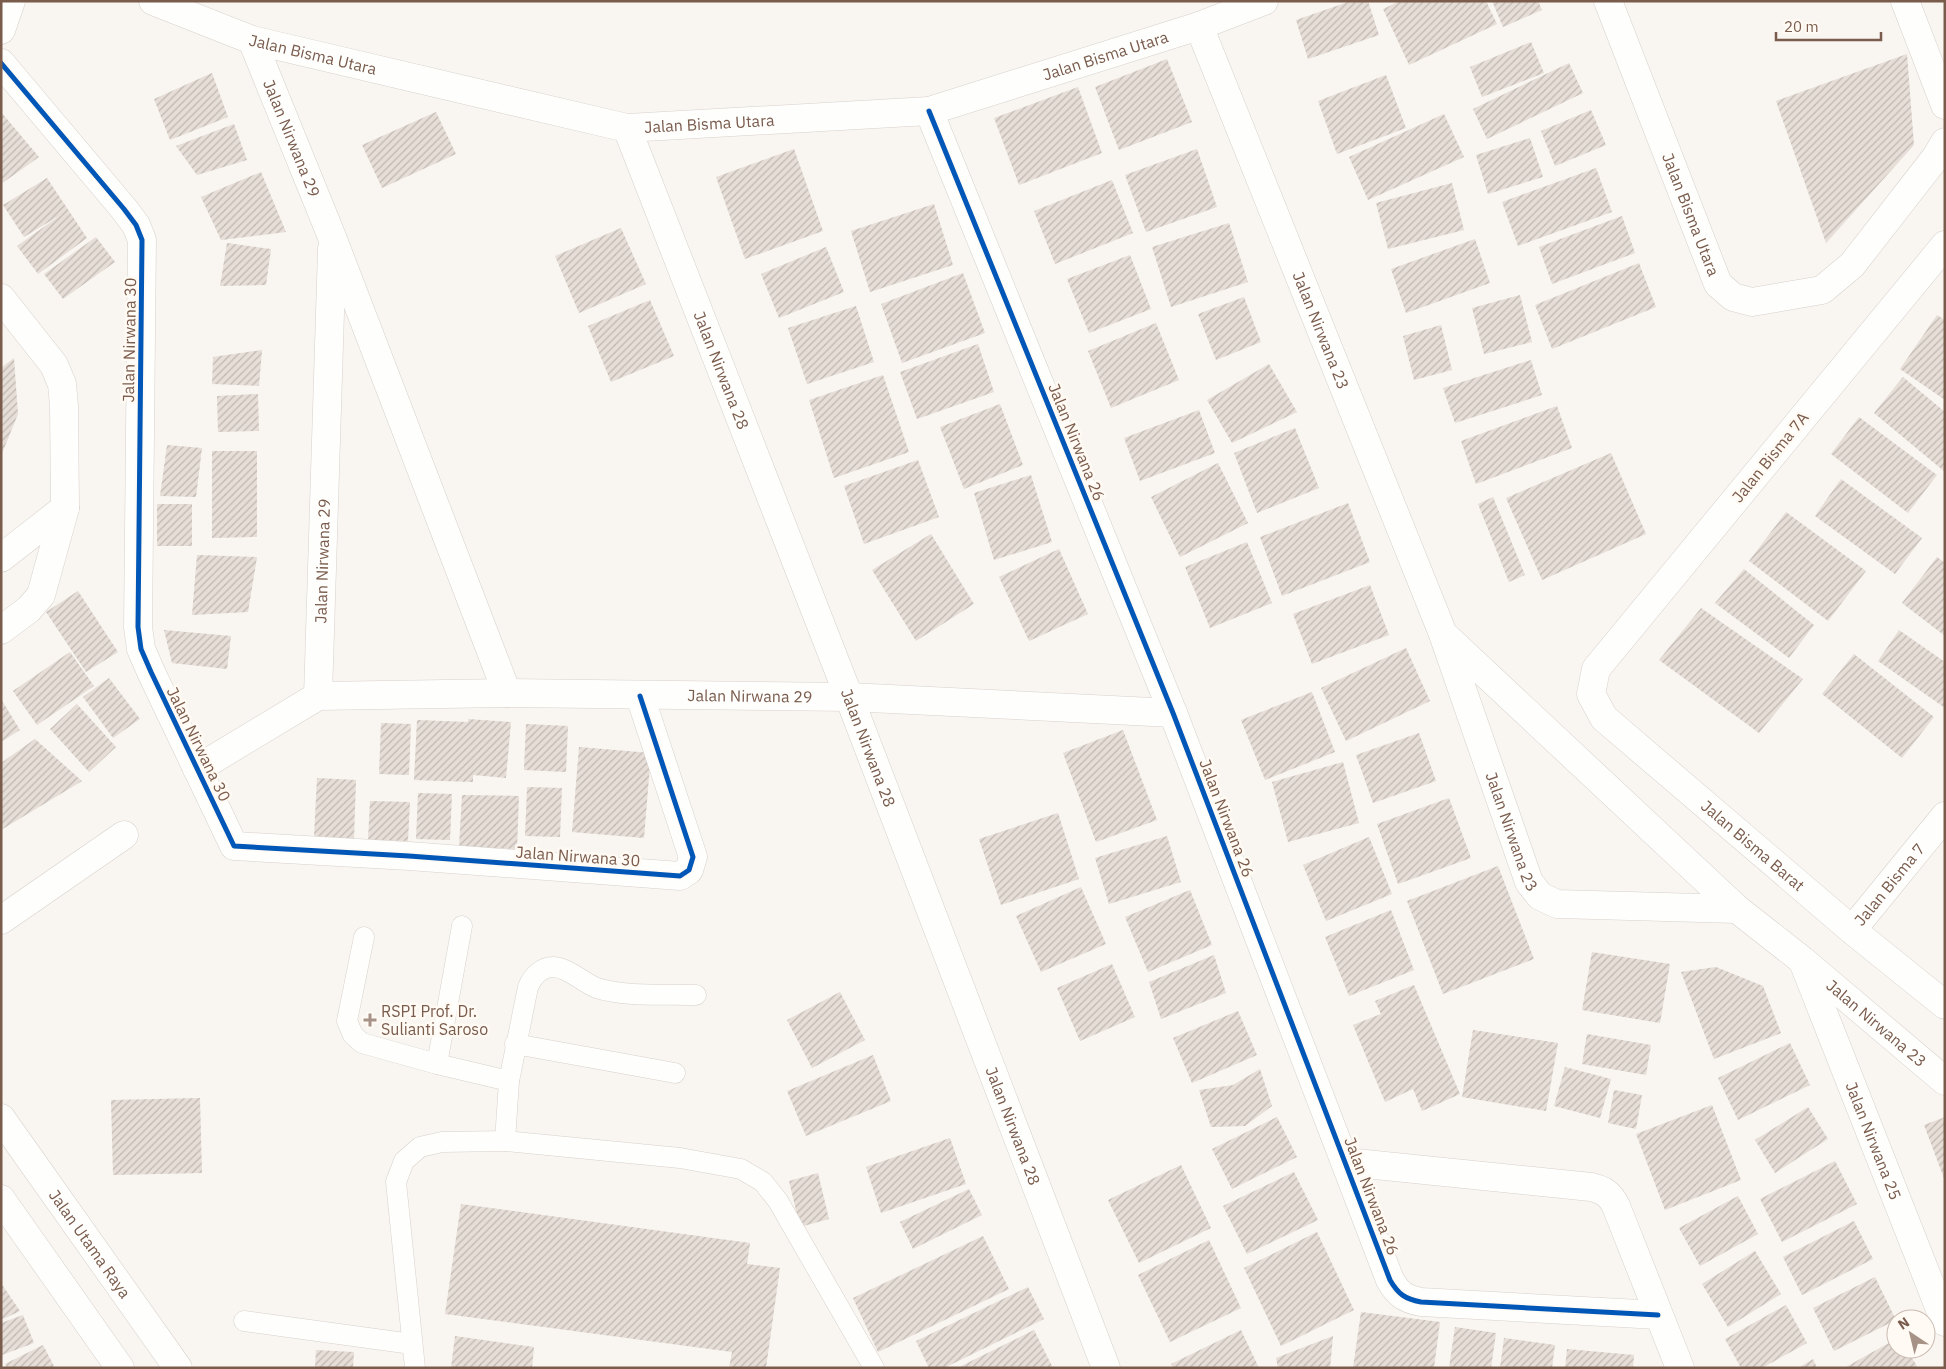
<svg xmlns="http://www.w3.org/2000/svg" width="1946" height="1369" font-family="'IBM Plex Sans',sans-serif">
<defs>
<pattern id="building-hatch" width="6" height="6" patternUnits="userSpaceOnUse" patternTransform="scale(1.25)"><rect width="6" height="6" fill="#e6ded7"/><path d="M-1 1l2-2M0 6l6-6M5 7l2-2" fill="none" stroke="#bfb7b1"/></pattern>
</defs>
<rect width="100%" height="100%" fill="#f9f5f0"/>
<g fill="url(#building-hatch)">
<path d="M1351,1H1368L1379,35L1308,59L1296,20Z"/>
<path d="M1400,1H1486L1497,24L1409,65L1383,9Z"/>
<path d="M1492,1H1538L1542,10L1503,27Z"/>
<path d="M1531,42L1544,73L1482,97L1470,67Z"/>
<path d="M1907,54L1914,145L1826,243L1776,101Z"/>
<path d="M1167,59L1192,122L1119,150L1095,87Z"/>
<path d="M1569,63L1583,93L1487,139L1473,109Z"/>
<path d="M212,73L228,117L170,140L154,99Z"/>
<path d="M1386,75L1406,128L1337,154L1318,101Z"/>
<path d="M1078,87L1102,153L1019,185L994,118Z"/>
<path d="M1591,110L1606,145L1555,166L1541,131Z"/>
<path d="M1,112L39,157L1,184Z"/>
<path d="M436,112L456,154L382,188L362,145Z"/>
<path d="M1444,114L1464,157L1368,200L1349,157Z"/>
<path d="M234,124L247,160L197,175L176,146Z"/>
<path d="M1530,138L1543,177L1488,194L1476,155Z"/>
<path d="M794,149L823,231L745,259L716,177Z"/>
<path d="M1197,149L1217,207L1146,232L1125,175Z"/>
<path d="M1596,168L1612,212L1518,246L1502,202Z"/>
<path d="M261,172L286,232L221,240L201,197Z"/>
<path d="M47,178L87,238L38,274L17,246L62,214L24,237L3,205Z"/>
<path d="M1112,180L1133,233L1055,264L1034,211Z"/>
<path d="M1452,183L1464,230L1388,249L1376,203Z"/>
<path d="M934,204L953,265L870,292L851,231Z"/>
<path d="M1622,216L1635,253L1552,284L1539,247Z"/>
<path d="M1229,223L1248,282L1171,307L1152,247Z"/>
<path d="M621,228L646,284L579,313L555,256Z"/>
<path d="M96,237L115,262L63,299L44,274Z"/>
<path d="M1475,239L1490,283L1406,313L1391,269Z"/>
<path d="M227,243L271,249L266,285L220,286Z"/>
<path d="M826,247L844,292L779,318L761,274Z"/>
<path d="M1130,255L1151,309L1089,333L1067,279Z"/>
<path d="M1639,263L1656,307L1552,349L1535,305Z"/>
<path d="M963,273L985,333L902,363L881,304Z"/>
<path d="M1520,295L1532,342L1484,354L1472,308Z"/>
<path d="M1244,297L1261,342L1216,360L1198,314Z"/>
<path d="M650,300L674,356L611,382L588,326Z"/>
<path d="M856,306L874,362L807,384L788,328Z"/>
<path d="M1937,315L1945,320V400L1900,369Z"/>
<path d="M1156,323L1179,380L1111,408L1088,351Z"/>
<path d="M1441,325L1452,370L1414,380L1403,336Z"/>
<path d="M978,344L994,392L917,419L900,372Z"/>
<path d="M262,350L259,386L212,384L213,357Z"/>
<path d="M14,358L18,414L1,456V368Z"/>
<path d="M1531,360L1542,395L1455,423L1443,388Z"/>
<path d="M1269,364L1297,412L1232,443L1207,400Z"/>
<path d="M883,375L909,452L834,478L809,400Z"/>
<path d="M1903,377L1945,412V472L1874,413Z"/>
<path d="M258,394L259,431L218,432L217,396Z"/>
<path d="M1000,404L1023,465L964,489L940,427Z"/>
<path d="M1557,406L1572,448L1476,484L1461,441Z"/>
<path d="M1199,410L1215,453L1140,481L1124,438Z"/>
<path d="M1859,417L1937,475L1908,513L1831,454Z"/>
<path d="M1295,428L1319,488L1257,513L1234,453Z"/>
<path d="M167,445L202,448L196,497L160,496Z"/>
<path d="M212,451H257V537L212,538Z"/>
<path d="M1611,453L1646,534L1542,580L1506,498Z"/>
<path d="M918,460L939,517L864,544L844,486Z"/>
<path d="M1218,463L1248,523L1180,557L1151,497Z"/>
<path d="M1031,475L1052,542L994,560L974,493Z"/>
<path d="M1841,479L1922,538L1895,574L1815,516Z"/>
<path d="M1493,497L1525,575L1509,582L1478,504Z"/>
<path d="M1348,503L1370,562L1282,596L1260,537Z"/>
<rect x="157" y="504" width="35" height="42"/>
<path d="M1786,512L1866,571L1828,621L1749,561Z"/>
<path d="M931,534L974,604L916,641L872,570Z"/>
<path d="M1247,542L1272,603L1210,628L1185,567Z"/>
<path d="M1059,549L1088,614L1029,641L999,577Z"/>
<path d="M197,555L257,557L248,612L192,615Z"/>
<path d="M1937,557L1945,563V636L1902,603Z"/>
<path d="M1744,569L1814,625L1789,658L1715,603Z"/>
<path d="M1370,585L1389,635L1312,664L1293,614Z"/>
<path d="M78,591L118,652L86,672L46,612Z"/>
<path d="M1701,608L1803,679L1759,733L1659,660Z"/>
<path d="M164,630L231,636L227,669L172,663Z"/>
<path d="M1899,630L1945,662V708L1878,661Z"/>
<path d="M1406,648L1430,701L1346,741L1321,688Z"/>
<path d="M70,652L94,686L37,725L13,691Z"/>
<path d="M1854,654L1934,717L1902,758L1822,694Z"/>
<path d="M109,678L140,719L113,738L83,697Z"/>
<path d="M1312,692L1335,752L1265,780L1241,720Z"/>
<path d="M1,699L20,730L1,742Z"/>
<path d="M77,704L116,747L89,772L50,729Z"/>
<path d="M468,719L511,722L506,778L473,775V782L414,780L417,720L468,722Z"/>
<path d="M381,723L411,724L409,775L379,774Z"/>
<path d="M526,724L568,726L566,772L524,770Z"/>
<path d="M1123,730L1157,820L1096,842L1063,753Z"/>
<path d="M1419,733L1436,781L1373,803L1356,755Z"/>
<path d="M35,739L82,781L1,830V763Z"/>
<path d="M579,747L651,753L644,838L572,832Z"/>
<path d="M1343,762L1359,823L1288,842L1272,782Z"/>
<path d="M317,778L356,780L354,839L314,837Z"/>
<path d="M527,787L562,788L560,837L525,836Z"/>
<path d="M418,793L452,794L450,840L416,839Z"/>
<path d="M462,795L519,796L517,849L459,847Z"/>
<path d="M1449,798L1471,858L1398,884L1377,824Z"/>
<path d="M370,801L410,802L408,841L368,840Z"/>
<path d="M1058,813L1079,879L1001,905L979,839Z"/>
<path d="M1167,836L1181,882L1109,904L1095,858Z"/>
<path d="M1369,837L1392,894L1326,921L1303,865Z"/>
<path d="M1498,866L1534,959L1443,994L1407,901Z"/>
<path d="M1081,887L1106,944L1041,972L1016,916Z"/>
<path d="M1190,890L1212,945L1148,972L1125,917Z"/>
<path d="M1391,910L1414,970L1349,996L1325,937Z"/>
<path d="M1592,952L1670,964L1660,1023L1582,1010Z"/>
<path d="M1214,955L1226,993L1161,1019L1149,982Z"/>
<path d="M1112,964L1135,1017L1080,1041L1057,988Z"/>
<path d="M1716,967L1763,986L1781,1033L1714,1059L1681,972Z"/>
<path d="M1414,985L1460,1094L1422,1111L1413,1089L1385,1102L1353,1025L1381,1014L1375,1001Z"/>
<path d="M840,992L865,1040L812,1068L787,1020Z"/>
<path d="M1238,1011L1257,1055L1192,1083L1173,1038Z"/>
<path d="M1473,1030L1558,1043L1546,1111L1462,1097Z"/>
<path d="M1587,1034L1651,1045L1646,1075L1582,1064Z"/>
<path d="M1790,1043L1810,1085L1738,1120L1718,1078Z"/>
<path d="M873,1055L891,1101L806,1136L787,1091Z"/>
<path d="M1565,1067L1611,1079L1600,1118L1554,1106Z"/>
<path d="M1260,1069L1272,1106L1245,1126L1211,1127L1199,1090L1233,1085Z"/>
<path d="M1614,1090L1642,1095L1636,1129L1608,1123Z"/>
<path d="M200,1098L202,1173L113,1175L111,1100Z"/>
<path d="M1712,1105L1741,1180L1665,1210L1636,1134Z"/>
<path d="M1808,1107L1828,1139L1775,1173L1755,1140Z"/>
<path d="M1277,1117L1297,1157L1232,1189L1212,1149Z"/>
<path d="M1945,1117V1181L1924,1125Z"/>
<path d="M950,1138L966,1184L881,1213L866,1167Z"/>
<path d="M1835,1161L1857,1204L1782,1242L1760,1199Z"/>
<path d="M1181,1165L1211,1228L1139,1263L1108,1200Z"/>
<path d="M1294,1172L1318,1220L1247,1254L1223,1206Z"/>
<path d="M818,1173L829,1219L800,1227L789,1181Z"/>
<path d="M969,1189L982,1215L913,1249L900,1222Z"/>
<path d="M1738,1196L1758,1234L1700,1266L1679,1228Z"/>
<path d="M461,1204L750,1243L747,1264L780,1268L766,1368H729L732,1352L445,1314Z"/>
<path d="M1854,1221L1873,1259L1802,1295L1783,1257Z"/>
<path d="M1317,1232L1354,1310L1281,1346L1244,1268Z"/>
<path d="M983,1236L1009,1289L878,1352L853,1298Z"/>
<path d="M1209,1240L1241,1308L1170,1342L1138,1275Z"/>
<path d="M1755,1251L1781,1294L1728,1327L1702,1284Z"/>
<path d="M1875,1277L1896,1320L1834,1351L1813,1308Z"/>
<path d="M1,1283L20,1311L1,1320Z"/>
<path d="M1028,1287L1044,1319L944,1368H929L916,1341Z"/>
<path d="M1786,1305L1807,1343L1762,1368H1741L1725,1339Z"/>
<path d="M1361,1312L1440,1322L1434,1368H1353Z"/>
<path d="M23,1315L34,1343L2,1355L1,1323Z"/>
<path d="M1455,1327L1496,1333L1491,1368H1449Z"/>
<path d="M1034,1330L1053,1368H957Z"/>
<path d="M1241,1330L1259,1368H1173L1171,1364Z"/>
<path d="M455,1336L534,1347L532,1368H451Z"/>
<path d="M1333,1336L1330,1368H1278L1276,1358Z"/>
<path d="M1504,1338L1555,1345L1552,1368H1500Z"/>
<path d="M1896,1339V1349H1907L1918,1368H1844Z"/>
<path d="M43,1345L55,1368H7L5,1364Z"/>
<path d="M1567,1349L1634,1355L1633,1368H1565Z"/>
<path d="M316,1350L354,1352L353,1368H315Z"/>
<path d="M1813,1359L1817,1368H1798Z"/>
</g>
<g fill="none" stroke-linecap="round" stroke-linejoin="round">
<defs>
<g id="service">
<path d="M364,937L347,1021L353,1035L362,1043L437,1064L509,1081L505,1141"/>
<path d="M515,1044L675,1073"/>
<path d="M437,1064L462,926"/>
<path d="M509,1081L528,987C532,977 541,967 553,967C568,967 583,983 597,988C623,997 668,994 696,995"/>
<path d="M244,1321L412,1344"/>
<path d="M415,1368L396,1182L404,1161L420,1147L442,1142L505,1141L680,1158L741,1169L763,1182L778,1201L874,1368"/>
</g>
<g id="minor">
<path id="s1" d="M153,1L252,40L627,128L929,111L1199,26L1264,1"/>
<path id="s2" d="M1608,1L1718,284L1733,297L1752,302L1822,290L1852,265L1936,157L1945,142"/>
<path d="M1905,1L1945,105"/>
<path id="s3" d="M1199,26L1443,634L1737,909L1802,960L1945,1081"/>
<path d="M1,30L11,1"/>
<path id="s4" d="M252,40L332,237L507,693"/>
<path d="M1,63L124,209L136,225L142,240L138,627L141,649L151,672L234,846L409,856L680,876L689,870L693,857L640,696"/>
<path d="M929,111L1173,713L1390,1280C1398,1294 1405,1299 1421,1302L1658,1315"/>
<path id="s5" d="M627,128L849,697L1106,1368"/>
<path id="s6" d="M1945,245L1596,669L1591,694L1604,718L1852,930L1945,1005"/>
<path d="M1,298L54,365L62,384L64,406L65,508L41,595L29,609L1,630"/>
<path d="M1,558L65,508"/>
<path id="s7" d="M1444,637L1529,882L1540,896L1557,904L1737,909"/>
<path id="s8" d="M318,696L507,693L849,697L1173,713"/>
<path id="s9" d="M318,696L332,249"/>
<path d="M197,769L318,696"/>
<path d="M1,920L124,835"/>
<path id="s10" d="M1852,930L1945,816"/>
<path id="s11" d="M1804,964L1945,1322"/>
<path id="s12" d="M1,1118L178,1368"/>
<path d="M1346,1162L1591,1187C1604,1190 1610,1194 1616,1206L1680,1368"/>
<path d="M1,1199L120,1368"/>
</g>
</defs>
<use href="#service" stroke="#d7d1cb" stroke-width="21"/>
<use href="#minor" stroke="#d7d1cb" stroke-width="29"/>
<use href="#service" stroke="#fefefd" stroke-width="20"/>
<use href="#minor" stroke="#fefefd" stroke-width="28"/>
<defs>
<g id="cycleway">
<path d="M1,63L124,209L136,225L142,240L138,627L141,649L151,672L234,846L409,856L680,876L689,870L693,857L640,696"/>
<path d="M929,111L1173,713L1390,1280C1398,1294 1405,1299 1421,1302L1658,1315"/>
</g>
</defs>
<use href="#cycleway" stroke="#fffaf3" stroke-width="8"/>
<use href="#cycleway" stroke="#0057b8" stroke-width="5"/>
</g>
<path fill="#a69286" stroke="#fffaf3" stroke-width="2" d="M367.5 1012.5h5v5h5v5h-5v5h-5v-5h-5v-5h5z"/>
<g text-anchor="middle" stroke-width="5" stroke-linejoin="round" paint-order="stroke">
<g font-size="16" fill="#7a5c4d" stroke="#fffaf3">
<text dy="6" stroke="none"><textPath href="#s1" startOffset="169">Jalan Bisma Utara</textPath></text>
<text dy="6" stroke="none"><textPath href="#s1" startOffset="979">Jalan Bisma Utara</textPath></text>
<text dy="6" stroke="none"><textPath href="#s1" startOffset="574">Jalan Bisma Utara</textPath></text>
<text dy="6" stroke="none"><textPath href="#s4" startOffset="106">Jalan Nirwana 29</textPath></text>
<text dy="6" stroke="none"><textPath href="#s2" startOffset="229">Jalan Bisma Utara</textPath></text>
<text dy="6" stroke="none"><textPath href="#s3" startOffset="328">Jalan Nirwana 23</textPath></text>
<text transform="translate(129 340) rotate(-89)" y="6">Jalan Nirwana 30</text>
<text dy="6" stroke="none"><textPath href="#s5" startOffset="260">Jalan Nirwana 28</textPath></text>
<text transform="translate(1077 442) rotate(68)" y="6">Jalan Nirwana 26</text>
<text transform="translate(1770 457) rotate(-51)" y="6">Jalan Bisma 7A</text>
<text dy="6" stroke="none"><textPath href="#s9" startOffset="135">Jalan Nirwana 29</textPath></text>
<text dy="6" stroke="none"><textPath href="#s8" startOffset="432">Jalan Nirwana 29</textPath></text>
<text transform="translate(199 744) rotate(64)" y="6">Jalan Nirwana 30</text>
<text dy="6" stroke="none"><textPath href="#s5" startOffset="665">Jalan Nirwana 28</textPath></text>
<text transform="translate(1227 818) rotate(69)" y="6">Jalan Nirwana 26</text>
<text dy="6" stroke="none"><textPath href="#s7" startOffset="206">Jalan Nirwana 23</textPath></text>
<text dy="6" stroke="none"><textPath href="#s6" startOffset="798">Jalan Bisma Barat</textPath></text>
<text transform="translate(578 856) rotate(4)" y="6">Jalan Nirwana 30</text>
<text dy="6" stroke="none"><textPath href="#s10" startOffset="59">Jalan Bisma 7</textPath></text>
<text dy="6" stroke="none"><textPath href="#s3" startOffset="1238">Jalan Nirwana 23</textPath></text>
<text dy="6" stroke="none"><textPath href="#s5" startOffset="1070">Jalan Nirwana 28</textPath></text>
<text dy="6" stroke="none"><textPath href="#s11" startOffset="190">Jalan Nirwana 25</textPath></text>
<text transform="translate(1372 1196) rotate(69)" y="6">Jalan Nirwana 26</text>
<text dy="6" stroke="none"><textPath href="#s12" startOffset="154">Jalan Utama Raya</textPath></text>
</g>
<g font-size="16" fill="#7a5c4d" stroke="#fffaf3" text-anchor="start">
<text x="381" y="1017">RSPI Prof. Dr.<tspan x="381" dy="18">Sulianti Saroso</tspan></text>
</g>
</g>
<rect width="1946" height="1369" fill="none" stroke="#7a5c4d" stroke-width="5"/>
<g transform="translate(1911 1334) rotate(325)"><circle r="24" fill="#fffaf3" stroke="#cabbb1"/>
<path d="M0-4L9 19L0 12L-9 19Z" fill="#a69286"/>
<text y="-8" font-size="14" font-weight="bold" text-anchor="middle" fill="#7a5c4d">N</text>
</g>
<path d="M1776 32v8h105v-8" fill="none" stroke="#7a5c4d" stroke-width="2.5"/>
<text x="1784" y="32" font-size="15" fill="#7a5c4d" stroke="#fffaf3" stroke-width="4" paint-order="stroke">20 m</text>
</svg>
